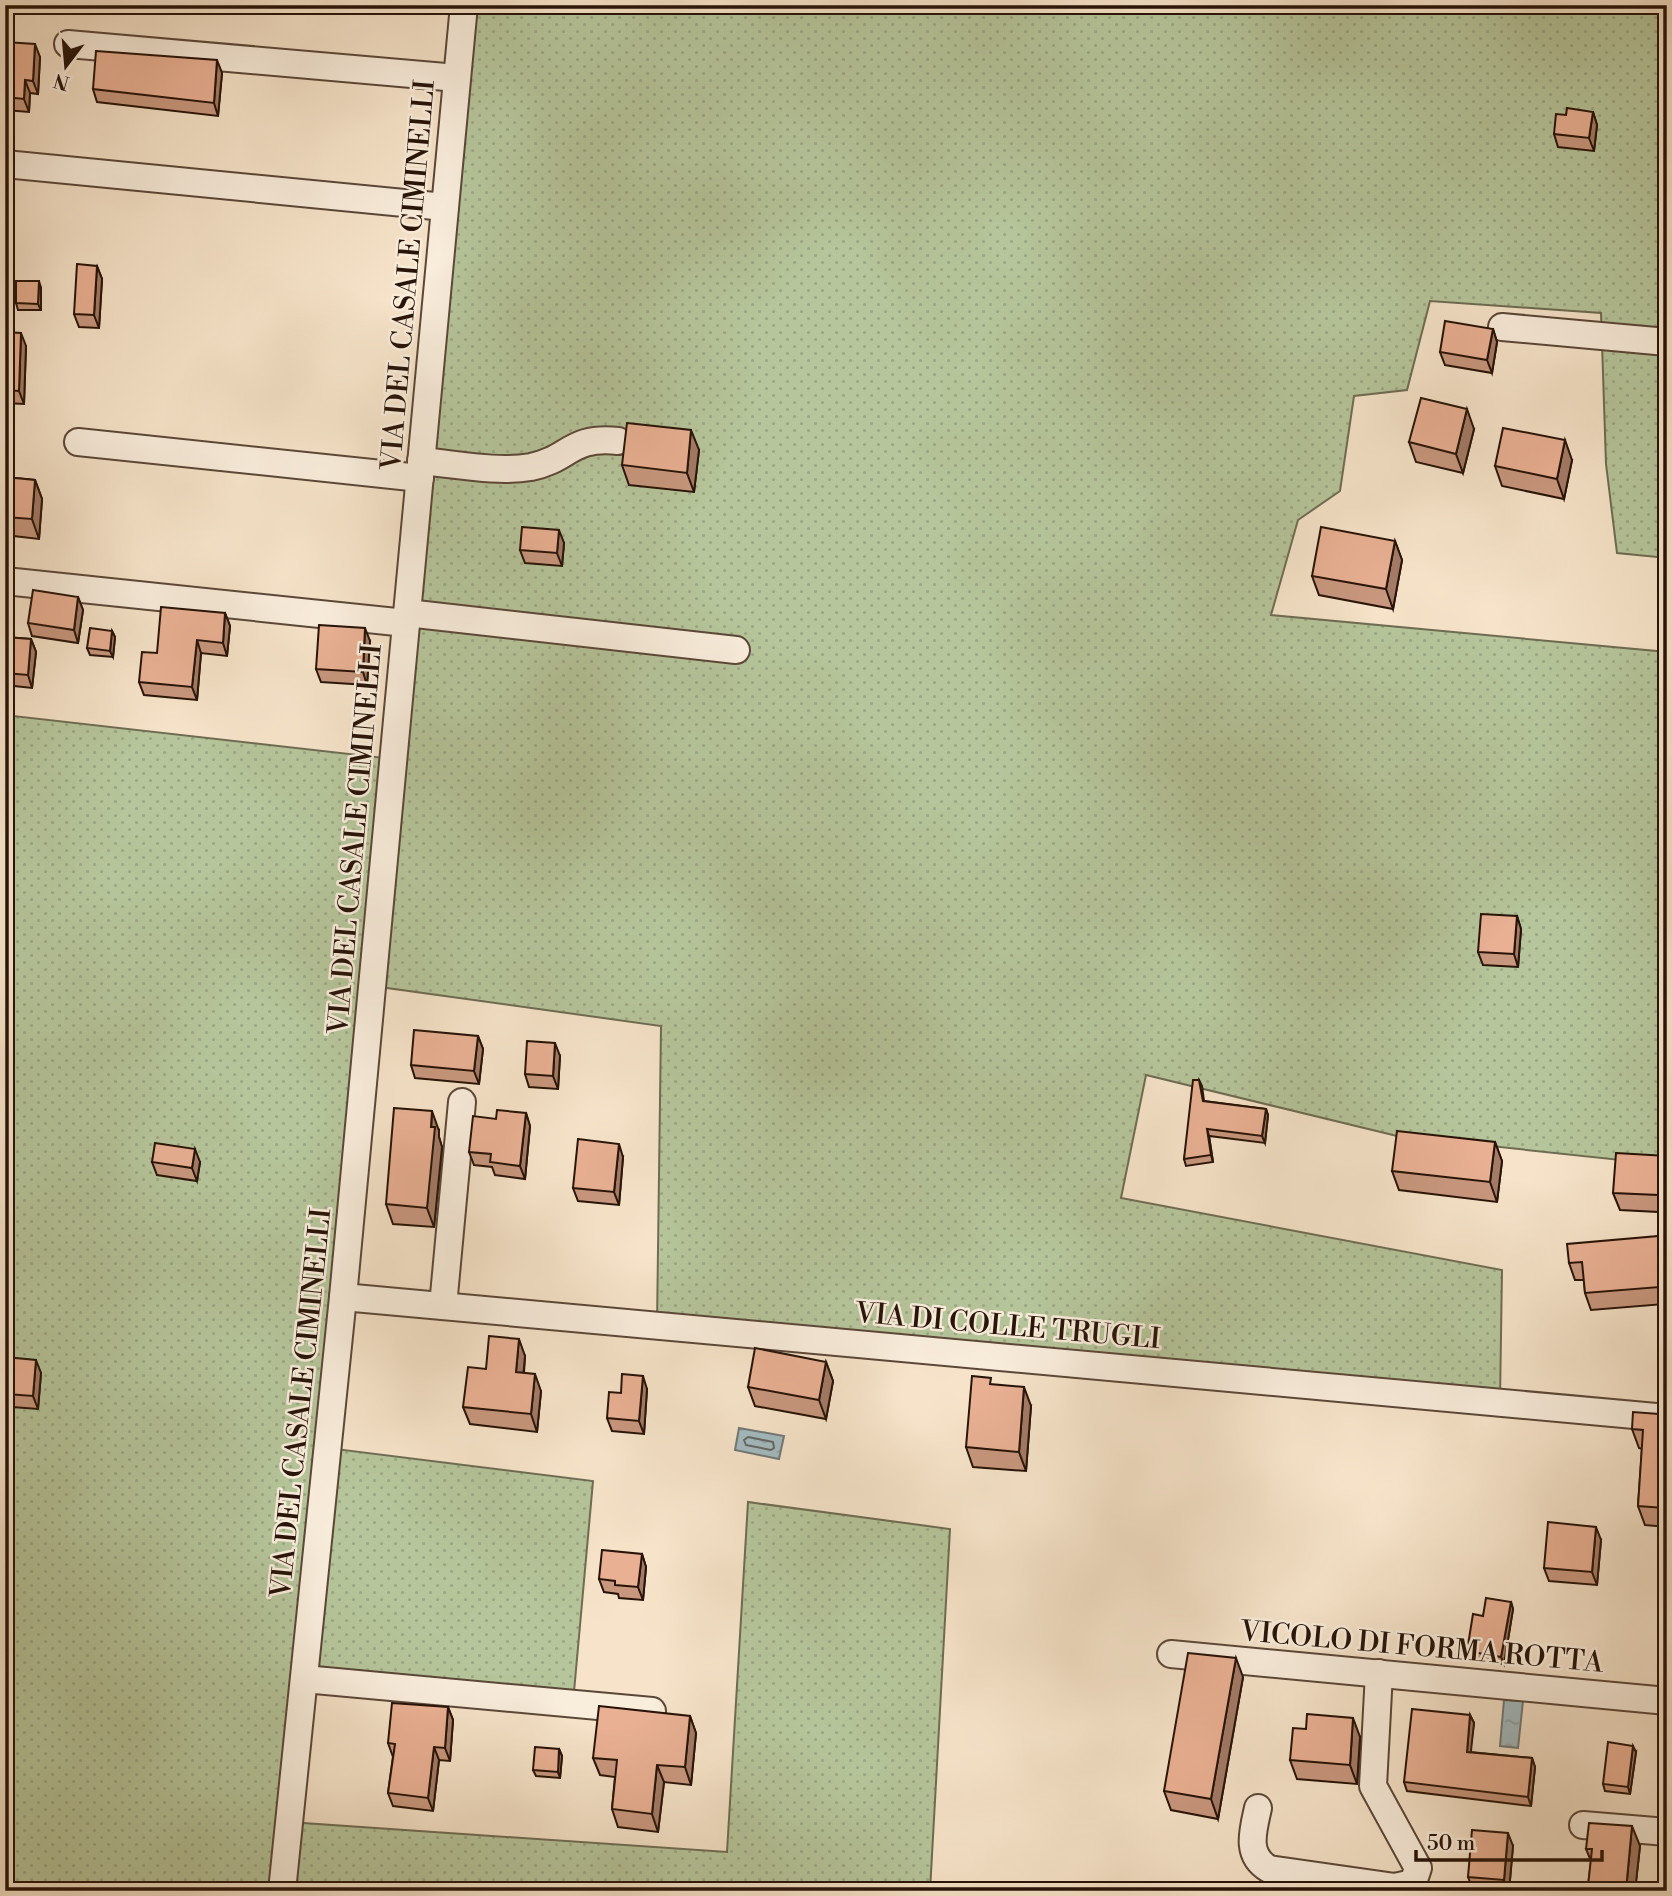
<svg xmlns="http://www.w3.org/2000/svg" width="1672" height="1896" font-family="'Libre Bodoni',serif">
<defs>
<pattern id="grass-dots" width="8" height="8" patternUnits="userSpaceOnUse" patternTransform="scale(1.75)"><rect width="8" height="8" fill="#b6c59b"/><path d="M2 2h.1M6 6h.1" fill="none" stroke="#9ca884" stroke-width="1.8" stroke-linecap="round"/></pattern>
<pattern id="water-ripples" width="26" height="14" patternUnits="userSpaceOnUse" patternTransform="scale(1.75)"><rect width="26" height="14" fill="#a3bbc1"/><path d="M2 4q2-2 4 0t4 0M15 11q2-2 4 0t4 0" fill="none" stroke="#8ca0a4"/></pattern>
</defs>
<rect width="100%" height="100%" fill="#f6e3c9"/>
<filter id="stains"><feTurbulence type="fractalNoise" baseFrequency=".00286" numOctaves="4"/><feColorMatrix values="0 0 0 0 .2 0 0 0 0 .09 0 0 0 0 .02 0 0 0 .5 -.17"/></filter>
<radialGradient id="worn" r=".72"><stop offset=".6" stop-color="#630" stop-opacity="0"/><stop offset="1" stop-color="#630" stop-opacity=".3"/></radialGradient>
<path fill="url(#grass-dots)" stroke="#6e6c52" stroke-width="2" d="M464,5H1667V558L1617,553L1606,464L1601,313L1430,301L1407,390L1354,396L1340,491L1298,520L1271,615L1667,652V1165L1397,1136L1146,1075L1121,1198L1502,1270L1500,1401L657,1325L661,1026L372,986L327,1448L593,1481L573,1703L304,1679L289,1822L727,1852L748,1502L950,1529L930,1891H5V715L393,759Z"/>
<g fill="url(#water-ripples)" stroke="#717877" stroke-width="2">
<path d="M739,1428L784,1436L779,1459L735,1450Z"/>
<path d="M1504,1700L1523,1701L1518,1748L1500,1746Z"/>
</g>
<g fill="none" stroke-linecap="round" stroke-linejoin="round">
<path stroke="#656764" stroke-width="2" d="M748,1437L773,1442L774,1448L771,1450L746,1445L744,1440Z"/>
<defs>
<g id="minor">
<path d="M68,44L457,78"/>
<path d="M5,164L445,207"/>
<path d="M1502,327L1667,342"/>
<path d="M78,442L420,478"/>
<path d="M421,461C456,464 496,473 531,467C570,459 570,436 618,441"/>
<path d="M5,581L406,623"/>
<path d="M407,613L736,650"/>
<path d="M343,1297L1667,1418"/>
<path d="M443,1306L462,1102"/>
<path d="M1171,1654L1667,1701"/>
<path d="M304,1679L652,1711"/>
<path d="M1258,1808C1253,1831 1245,1855 1269,1869L1395,1887L1413,1883L1418,1868L1373,1786L1379,1673"/>
<path d="M1583,1825L1667,1832"/>
<path d="M282,1891L343,1297L464,5"/>
</g>
</defs>
<use href="#minor" stroke="#5b4738" stroke-width="30"/>
<use href="#minor" stroke="#f9eddc" stroke-width="26"/>
</g>
<g fill="#c8977e" stroke="#271308" stroke-width="2">
<path d="M5,42L40,57L38,94L30,93L29,112L5,110Z"/>
<path d="M222,73L218,116L97,102L93,89Z"/>
<path d="M1593,112L1597,125L1594,151L1558,147L1554,134L1566,115Z"/>
<path d="M97,266L102,279L99,328L79,327L74,314Z"/>
<path d="M41,288V310H18L16,303Z"/>
<path d="M1493,329L1497,342L1492,373L1445,365L1440,352Z"/>
<path d="M5,332L26,346L24,404L5,403Z"/>
<path d="M1474,429L1463,473L1416,462L1409,442Z"/>
<path d="M699,450L694,492L629,485L622,465Z"/>
<path d="M1572,460L1564,499L1502,486L1495,466Z"/>
<path d="M5,477L35,480L42,499L39,539L5,535Z"/>
<path d="M1395,541L1402,560L1393,609L1319,595L1312,576Z"/>
<path d="M564,543L562,566L525,563L520,550Z"/>
<path d="M78,597L83,610L78,643L32,636L28,623Z"/>
<path d="M225,613L230,626L227,656L201,653L197,700L144,695L139,682L157,653Z"/>
<path d="M112,631L115,637L113,657L90,655L87,648Z"/>
<path d="M5,637L31,639L36,652L32,688L5,685Z"/>
<path d="M370,641L367,685L321,682L316,669Z"/>
<path d="M1517,916L1521,929L1518,967L1483,965L1478,952Z"/>
<path d="M478,1036L483,1049L479,1084L415,1078L411,1065Z"/>
<path d="M560,1056L558,1089L529,1087L525,1074Z"/>
<path d="M1199,1080L1202,1086L1204,1101L1266,1109L1268,1115L1265,1143L1209,1136L1213,1162L1186,1166L1184,1159Z"/>
<path d="M526,1113L530,1126L525,1179L495,1175L492,1167L474,1165L469,1152L496,1119Z"/>
<path d="M439,1131V1137L442,1147L434,1227L393,1224L386,1204Z"/>
<path d="M1495,1142L1502,1161L1497,1202L1399,1190L1392,1171Z"/>
<path d="M1667,1156V1307H1665L1664,1304L1591,1310L1585,1293L1584,1280H1575L1569,1263L1658,1236V1212L1620,1210L1613,1193Z"/>
<path d="M623,1157L619,1205L578,1201L573,1188Z"/>
<path d="M152,1162H200L197,1181L157,1175Z"/>
<path d="M525,1356L524,1373L541,1391L537,1432L470,1424L463,1407L486,1369Z"/>
<path d="M5,1357L41,1373L38,1409L12,1407L5,1388Z"/>
<path d="M826,1362L833,1381L826,1419L755,1406L748,1387Z"/>
<path d="M647,1389L644,1434L612,1431L607,1418L621,1393Z"/>
<path d="M1031,1406L1026,1471L973,1467L966,1447Z"/>
<path d="M1667,1411V1527L1645,1525L1638,1506L1642,1449L1639,1448L1632,1429Z"/>
<path d="M1601,1540L1597,1585L1549,1581L1544,1568Z"/>
<path d="M642,1554L646,1567L643,1600L619,1598L618,1594L604,1592L599,1579Z"/>
<path d="M1511,1602L1513,1609L1504,1664L1469,1658L1467,1651L1483,1616Z"/>
<path d="M1243,1677L1218,1819L1171,1810L1164,1791Z"/>
<path d="M448,1707L453,1720L450,1761L439,1760L433,1811L393,1806L388,1793L393,1757L388,1743Z"/>
<path d="M1470,1715L1474,1723L1470,1752L1532,1758L1535,1767L1531,1806L1407,1791L1404,1782Z"/>
<path d="M690,1716L696,1733L691,1785L664,1782L658,1832L618,1827L612,1809L615,1777L600,1775L593,1758Z"/>
<path d="M1360,1737L1357,1784L1297,1779L1290,1760Z"/>
<path d="M559,1749L562,1756L560,1778L536,1776L533,1770Z"/>
<path d="M1636,1752L1630,1794L1605,1791L1603,1784Z"/>
<path d="M1513,1846L1509,1891L1473,1890L1468,1877Z"/>
<path d="M1640,1846L1635,1891H1590L1588,1886L1591,1861L1586,1849Z"/>
</g>
<g fill="#a37b67" stroke="#271308" stroke-width="2">
<path d="M35,44L40,57L38,94L33,81Z"/>
<path d="M217,60L222,73L218,116L214,103Z"/>
<path d="M25,80L30,93L29,112L24,99Z"/>
<path d="M1593,112L1597,125L1594,151L1589,138Z"/>
<path d="M97,266L102,279L99,328L94,315Z"/>
<path d="M39,281L41,288V310L38,304Z"/>
<path d="M1493,329L1497,342L1492,373L1487,360Z"/>
<path d="M21,333L26,346L24,404L19,391Z"/>
<path d="M1467,409L1474,429L1463,473L1456,454Z"/>
<path d="M691,430L699,450L694,492L687,473Z"/>
<path d="M1565,440L1572,460L1564,499L1557,479Z"/>
<path d="M35,480L42,499L39,539L32,519Z"/>
<path d="M559,530L564,543L562,566L557,553Z"/>
<path d="M1395,541L1402,560L1393,609L1386,589Z"/>
<path d="M78,597L83,610L78,643L74,630Z"/>
<path d="M225,613L230,626L227,656L223,643Z"/>
<path d="M365,628L370,641L367,685L363,672Z"/>
<path d="M112,631L115,637L113,657L110,651Z"/>
<path d="M31,639L36,652L32,688L28,675Z"/>
<path d="M197,640L201,653L197,700L192,687Z"/>
<path d="M1517,916L1521,929L1518,967L1514,954Z"/>
<path d="M478,1036L483,1049L479,1084L474,1071Z"/>
<path d="M555,1043L560,1056L558,1089L553,1076Z"/>
<path d="M1266,1109L1268,1115L1265,1143L1262,1136Z"/>
<path d="M432,1111L439,1131V1137L442,1147L434,1227L427,1208Z"/>
<path d="M526,1113L530,1126L525,1179L520,1166Z"/>
<path d="M1207,1129L1209,1136L1213,1162L1211,1155Z"/>
<path d="M1495,1142L1502,1161L1497,1202L1490,1182Z"/>
<path d="M619,1144L623,1157L619,1205L614,1192Z"/>
<path d="M195,1149L200,1162L197,1181L192,1168Z"/>
<path d="M519,1339L525,1356L522,1389L516,1372Z"/>
<path d="M36,1360L41,1373L38,1409L33,1396Z"/>
<path d="M826,1362L833,1381L826,1419L819,1400Z"/>
<path d="M535,1374L541,1391L537,1432L531,1414Z"/>
<path d="M643,1376L647,1389L644,1434L639,1421Z"/>
<path d="M1024,1387L1031,1406L1026,1471L1019,1452Z"/>
<path d="M1667,1471V1514L1664,1508Z"/>
<path d="M1596,1527L1601,1540L1597,1585L1592,1572Z"/>
<path d="M642,1554L646,1567L643,1600L638,1587Z"/>
<path d="M1511,1602L1513,1609L1504,1664L1501,1657Z"/>
<path d="M1236,1658L1243,1677L1218,1819L1211,1799Z"/>
<path d="M448,1707L453,1720L450,1761L445,1748Z"/>
<path d="M1470,1715L1474,1723L1470,1760L1467,1752Z"/>
<path d="M690,1716L696,1733L691,1785L685,1767Z"/>
<path d="M1353,1718L1360,1737L1357,1784L1350,1765Z"/>
<path d="M1633,1746L1636,1752L1630,1794L1628,1787Z"/>
<path d="M434,1747L439,1760L433,1811L428,1798Z"/>
<path d="M559,1749L562,1756L560,1778L558,1772Z"/>
<path d="M1532,1758L1535,1767L1531,1806L1528,1797Z"/>
<path d="M657,1765L664,1782L658,1832L652,1814Z"/>
<path d="M1632,1826L1640,1846L1635,1891H1626Z"/>
<path d="M1508,1833L1513,1846L1509,1891H1508L1504,1880Z"/>
</g>
<g fill="#e9b093" stroke="#271308" stroke-width="2">
<path d="M5,42L35,44L33,81L25,80L24,99L5,97Z"/>
<path d="M96,51L217,60L214,103L93,89Z"/>
<path d="M1567,108L1593,112L1589,138L1554,134L1556,114L1566,115Z"/>
<path d="M77,264L97,266L94,315L74,314Z"/>
<path d="M16,281H39L38,304L16,303Z"/>
<path d="M1445,321L1493,329L1487,360L1440,352Z"/>
<path d="M5,332L21,333L19,391L5,390Z"/>
<path d="M1421,398L1467,409L1456,454L1409,442Z"/>
<path d="M627,423L691,430L687,473L622,465Z"/>
<path d="M1503,428L1565,440L1557,479L1495,466Z"/>
<path d="M5,477L35,480L32,519L5,517Z"/>
<path d="M522,527L559,530L557,553L520,550Z"/>
<path d="M1321,527L1395,541L1386,589L1312,576Z"/>
<path d="M33,590L78,597L74,630L28,623Z"/>
<path d="M161,607L225,613L223,643L197,640L192,687L139,682L142,652L157,653Z"/>
<path d="M319,625L365,628L363,672L316,669Z"/>
<path d="M90,628L112,631L110,651L87,648Z"/>
<path d="M5,637L31,639L28,675L5,673Z"/>
<path d="M1481,914L1517,916L1514,954L1478,952Z"/>
<path d="M414,1030L478,1036L474,1071L411,1065Z"/>
<path d="M527,1041L555,1043L553,1076L525,1074Z"/>
<path d="M1193,1080H1199L1203,1101L1266,1109L1262,1136L1207,1129L1211,1155L1184,1159Z"/>
<path d="M394,1108L432,1111L431,1127H435L427,1208L386,1204Z"/>
<path d="M497,1110L526,1113L520,1166L490,1162L491,1154L469,1152L473,1116L496,1119Z"/>
<path d="M1397,1131L1495,1142L1490,1182L1392,1171Z"/>
<path d="M578,1139L619,1144L614,1192L573,1188Z"/>
<path d="M155,1143L195,1149L192,1168L152,1162Z"/>
<path d="M1616,1153L1667,1156V1289H1659V1287L1585,1293L1582,1262L1569,1263L1567,1244L1658,1236V1195L1613,1193Z"/>
<path d="M489,1336L519,1339L516,1372L535,1374L531,1414L463,1407L468,1367L486,1369Z"/>
<path d="M755,1348L826,1362L819,1400L748,1387Z"/>
<path d="M5,1357L36,1360L33,1396L7,1394L8,1382H5Z"/>
<path d="M622,1374L643,1376L639,1421L607,1418L609,1392L621,1393Z"/>
<path d="M972,1376L991,1378L990,1384L1024,1387L1019,1452L966,1447Z"/>
<path d="M1667,1411V1471L1664,1508L1638,1506L1643,1430L1632,1429L1633,1412L1659,1414Z"/>
<path d="M1548,1522L1596,1527L1592,1572L1544,1568Z"/>
<path d="M602,1550L642,1554L638,1587L615,1585V1581L599,1579Z"/>
<path d="M1486,1598L1511,1602L1501,1657L1467,1651L1473,1614L1483,1616Z"/>
<path d="M1188,1653L1236,1658L1211,1799L1164,1791Z"/>
<path d="M392,1703L448,1707L445,1748L434,1747L428,1798L388,1793L395,1744L388,1743Z"/>
<path d="M599,1706L690,1716L685,1767L657,1765L652,1814L612,1809L617,1760L593,1758Z"/>
<path d="M1412,1709L1470,1715L1467,1752L1532,1758L1528,1797L1404,1782Z"/>
<path d="M1307,1714L1353,1718L1350,1765L1290,1760L1293,1728L1306,1729Z"/>
<path d="M1608,1742L1633,1746L1628,1787L1603,1784Z"/>
<path d="M535,1747L559,1749L558,1772L533,1770Z"/>
<path d="M1589,1823L1632,1826L1626,1890L1588,1886L1592,1849H1586Z"/>
<path d="M1472,1830L1508,1833L1504,1880L1468,1877Z"/>
</g>
<g text-anchor="middle" stroke-width="5" stroke-linejoin="round" paint-order="stroke">
<g font-size="28" fill="#271308" stroke="#f9eddc">
<text transform="translate(407 275) rotate(-85)" y="10">VIA DEL CASALE CIMINELLI</text>
<text transform="translate(354 839) rotate(-85)" y="10">VIA DEL CASALE CIMINELLI</text>
<text transform="translate(1008 1325) rotate(5)" y="10">VIA DI COLLE TRUGLI</text>
<text transform="translate(300 1403) rotate(-84)" y="10">VIA DEL CASALE CIMINELLI</text>
<text transform="translate(1422 1646) rotate(5)" y="10">VICOLO DI FORMA ROTTA</text>
</g>
</g>
<rect width="1672" height="1896" fill="none" stroke="#f6e3c9" stroke-width="28"/>
<rect x="7" y="7" width="1658" height="1882" fill="none" stroke="#271308" stroke-width="3.5"/>
<rect x="14" y="14" width="1644" height="1868" fill="none" stroke="#271308" stroke-width="2"/>
<g transform="translate(66 66) rotate(196)" stroke="#f9eddc" stroke-width="5" paint-order="stroke">
<path d="M0-5L12 26L0 18L-12 26Z" fill="#271308"/>
<text y="-10" font-size="19" font-weight="bold" text-anchor="middle" fill="#271308">N</text>
</g>
<path d="M1416 1850v10h186v-10" fill="none" stroke="#271308" stroke-width="3.5"/>
<text x="1427" y="1850" font-size="21" fill="#271308" stroke="#f9eddc" stroke-width="5" paint-order="stroke">50 m</text>
<rect width="100%" height="100%" filter="url(#stains)"/>
<rect width="100%" height="100%" fill="url(#worn)"/>
</svg>
